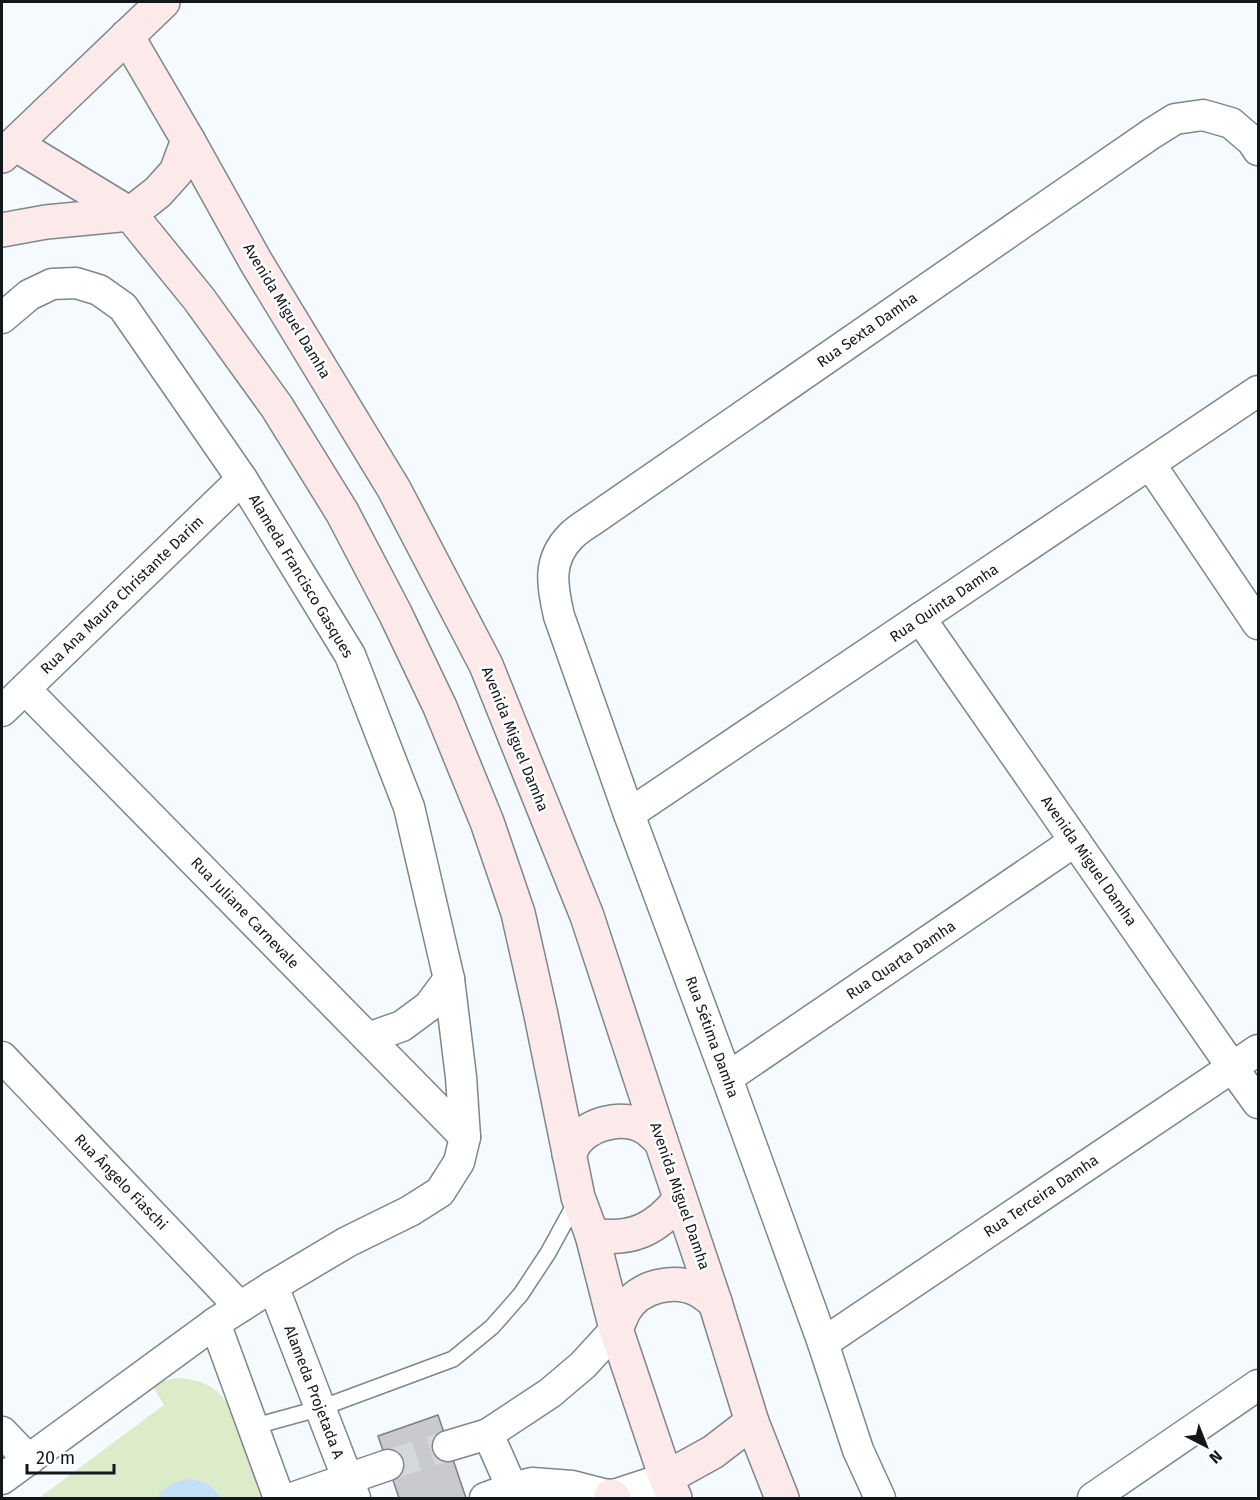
<svg xmlns="http://www.w3.org/2000/svg" width="1260" height="1500" font-family="'Fira Sans',sans-serif">
<rect width="100%" height="100%" fill="#f5faff"/>
<path fill="#ddecc8" d="M176,1378C221,1380 230,1402 244,1441C250,1460 257,1479 263,1498H39L164,1405L153,1387L163,1381Z"/>
<path fill="#c4e0f9" d="M186,1479C203,1480 212,1485 222,1498H157C164,1487 173,1482 186,1479Z"/>
<path fill="#cac9d0" stroke="#807e85" stroke-width="1.5" d="M438,1415L466,1498H399L378,1436Z"/>
<g fill="none" stroke-linecap="round" stroke-linejoin="round">
<path stroke="#d3d8dc" stroke-width="30" stroke-dasharray="30 15" stroke-linecap="butt" d="M388,1465L448,1446"/>
<defs>
<path id="lane" d="M252,1427L321,1408L453,1359L492,1327L521,1294L548,1253L577,1200"/>
<g id="street">
<path d="M2,318L29,295L52,284L76,283L99,290L123,307L242,479L350,655L409,807L449,979L461,1077L465,1137L459,1162L440,1192L410,1211L347,1242L273,1286L215,1323L2,1479"/>
<path d="M1150,464L1258,624"/>
<path d="M920,618L1232,1067L1258,1103"/>
<path d="M25,689L465,1137"/>
<path d="M2,711L242,479"/>
<path d="M629,814L1258,391"/>
<path d="M368,1038L402,1026L429,1006L449,979"/>
<path d="M2,1057L240,1307"/>
<path d="M727,1078L1075,841"/>
<path d="M273,1286L355,1498"/>
<path d="M215,1323L279,1498"/>
<path d="M823,1343L1258,1050"/>
<path d="M2,1432L29,1460"/>
<path d="M488,1434L512,1488"/>
<path d="M448,1446L488,1434L550,1393L583,1365L616,1329"/>
<path d="M292,1498L388,1465"/>
<path d="M485,1498L512,1488L532,1483L572,1486L611,1496L666,1478"/>
<path d="M880,1498L858,1450L823,1343L727,1078L629,814L559,616C552,586 547,560 571,536C578,529 587,524 594,519L1151,134L1175,119L1203,115L1231,123L1252,141L1258,150"/>
<path d="M1093,1498L1258,1385"/>
</g>
<g id="secondary">
<path d="M127,36L188,140L256,262L394,489L486,665L587,916L661,1141L715,1302L752,1422L782,1498"/>
<path d="M15,144L130,214L199,299L277,407L342,512L395,613L440,707L487,822L518,913L541,1015L578,1197L592,1235L616,1329L666,1478L675,1498"/>
<path d="M2,156L163,2"/>
<path d="M2,230L46,222L130,214L158,192L176,172L188,140"/>
<path d="M569,1154C572,1148 575,1142 579,1138C596,1121 626,1116 646,1128C651,1131 656,1137 661,1141"/>
<path d="M592,1235C631,1241 656,1230 680,1199"/>
<path d="M616,1329C619,1323 621,1317 624,1311C638,1286 675,1277 700,1291C705,1294 710,1298 715,1302"/>
<path d="M666,1478L713,1452L752,1422"/>
<path d="M611,1496L614,1498"/>
</g>
</defs>
<use href="#lane" stroke="#7f868a" stroke-width="18"/>
<use href="#street" stroke="#7f868a" stroke-width="33"/>
<use href="#secondary" stroke="#7f868a" stroke-width="36"/>
<use href="#lane" stroke="#fff" stroke-width="15"/>
<use href="#street" stroke="#fff" stroke-width="30"/>
<use href="#secondary" stroke="#fce9ea" stroke-width="33"/>
</g>
<g text-anchor="middle" stroke-width="5" stroke-linejoin="round" paint-order="stroke">
<g font-size="15" fill="#141719" stroke="#fff">
<text transform="translate(287 311) rotate(59)" y="5">Avenida Miguel Damha</text>
<text transform="translate(867 330) rotate(-35)" y="5">Rua Sexta Damha</text>
<text transform="translate(301 576) rotate(59)" y="5">Alameda Francisco Gasques</text>
<text transform="translate(122 595) rotate(-44)" y="5">Rua Ana Maura Christante Darim</text>
<text transform="translate(944 603) rotate(-34)" y="5">Rua Quinta Damha</text>
<text transform="translate(515 739) rotate(68)" y="5">Avenida Miguel Damha</text>
<text transform="translate(1089 861) rotate(55)" y="5">Avenida Miguel Damha</text>
<text transform="translate(245 913) rotate(46)" y="5">Rua Juliane Carnevale</text>
<text transform="translate(901 960) rotate(-34)" y="5">Rua Quarta Damha</text>
<text transform="translate(712 1037) rotate(70)" y="5">Rua Sétima Damha</text>
<text transform="translate(121 1182) rotate(46)" y="5">Rua Ângelo Fiaschi</text>
<text transform="translate(680 1196) rotate(71)" y="5">Avenida Miguel Damha</text>
<text transform="translate(1041 1196) rotate(-34)" y="5">Rua Terceira Damha</text>
<text transform="translate(314 1392) rotate(69)" y="5">Alameda Projetada A</text>
</g>
</g>
<rect width="1260" height="1500" fill="none" stroke="#141719" stroke-width="6"/>
<g transform="translate(1206 1446) rotate(138)" stroke="#ffffff" stroke-width="4.5" paint-order="stroke">
<path d="M0-4.5L10 22L0 15L-10 22Z" fill="#141719"/>
<text y="-9" font-size="16" font-weight="bold" text-anchor="middle" fill="#141719">N</text>
</g>
<path d="M27 1464v9h87v-9" fill="none" stroke="#141719" stroke-width="3"/>
<text x="36" y="1464" font-size="18" fill="#141719" stroke="#ffffff" stroke-width="4.5" paint-order="stroke">20 m</text>
</svg>
